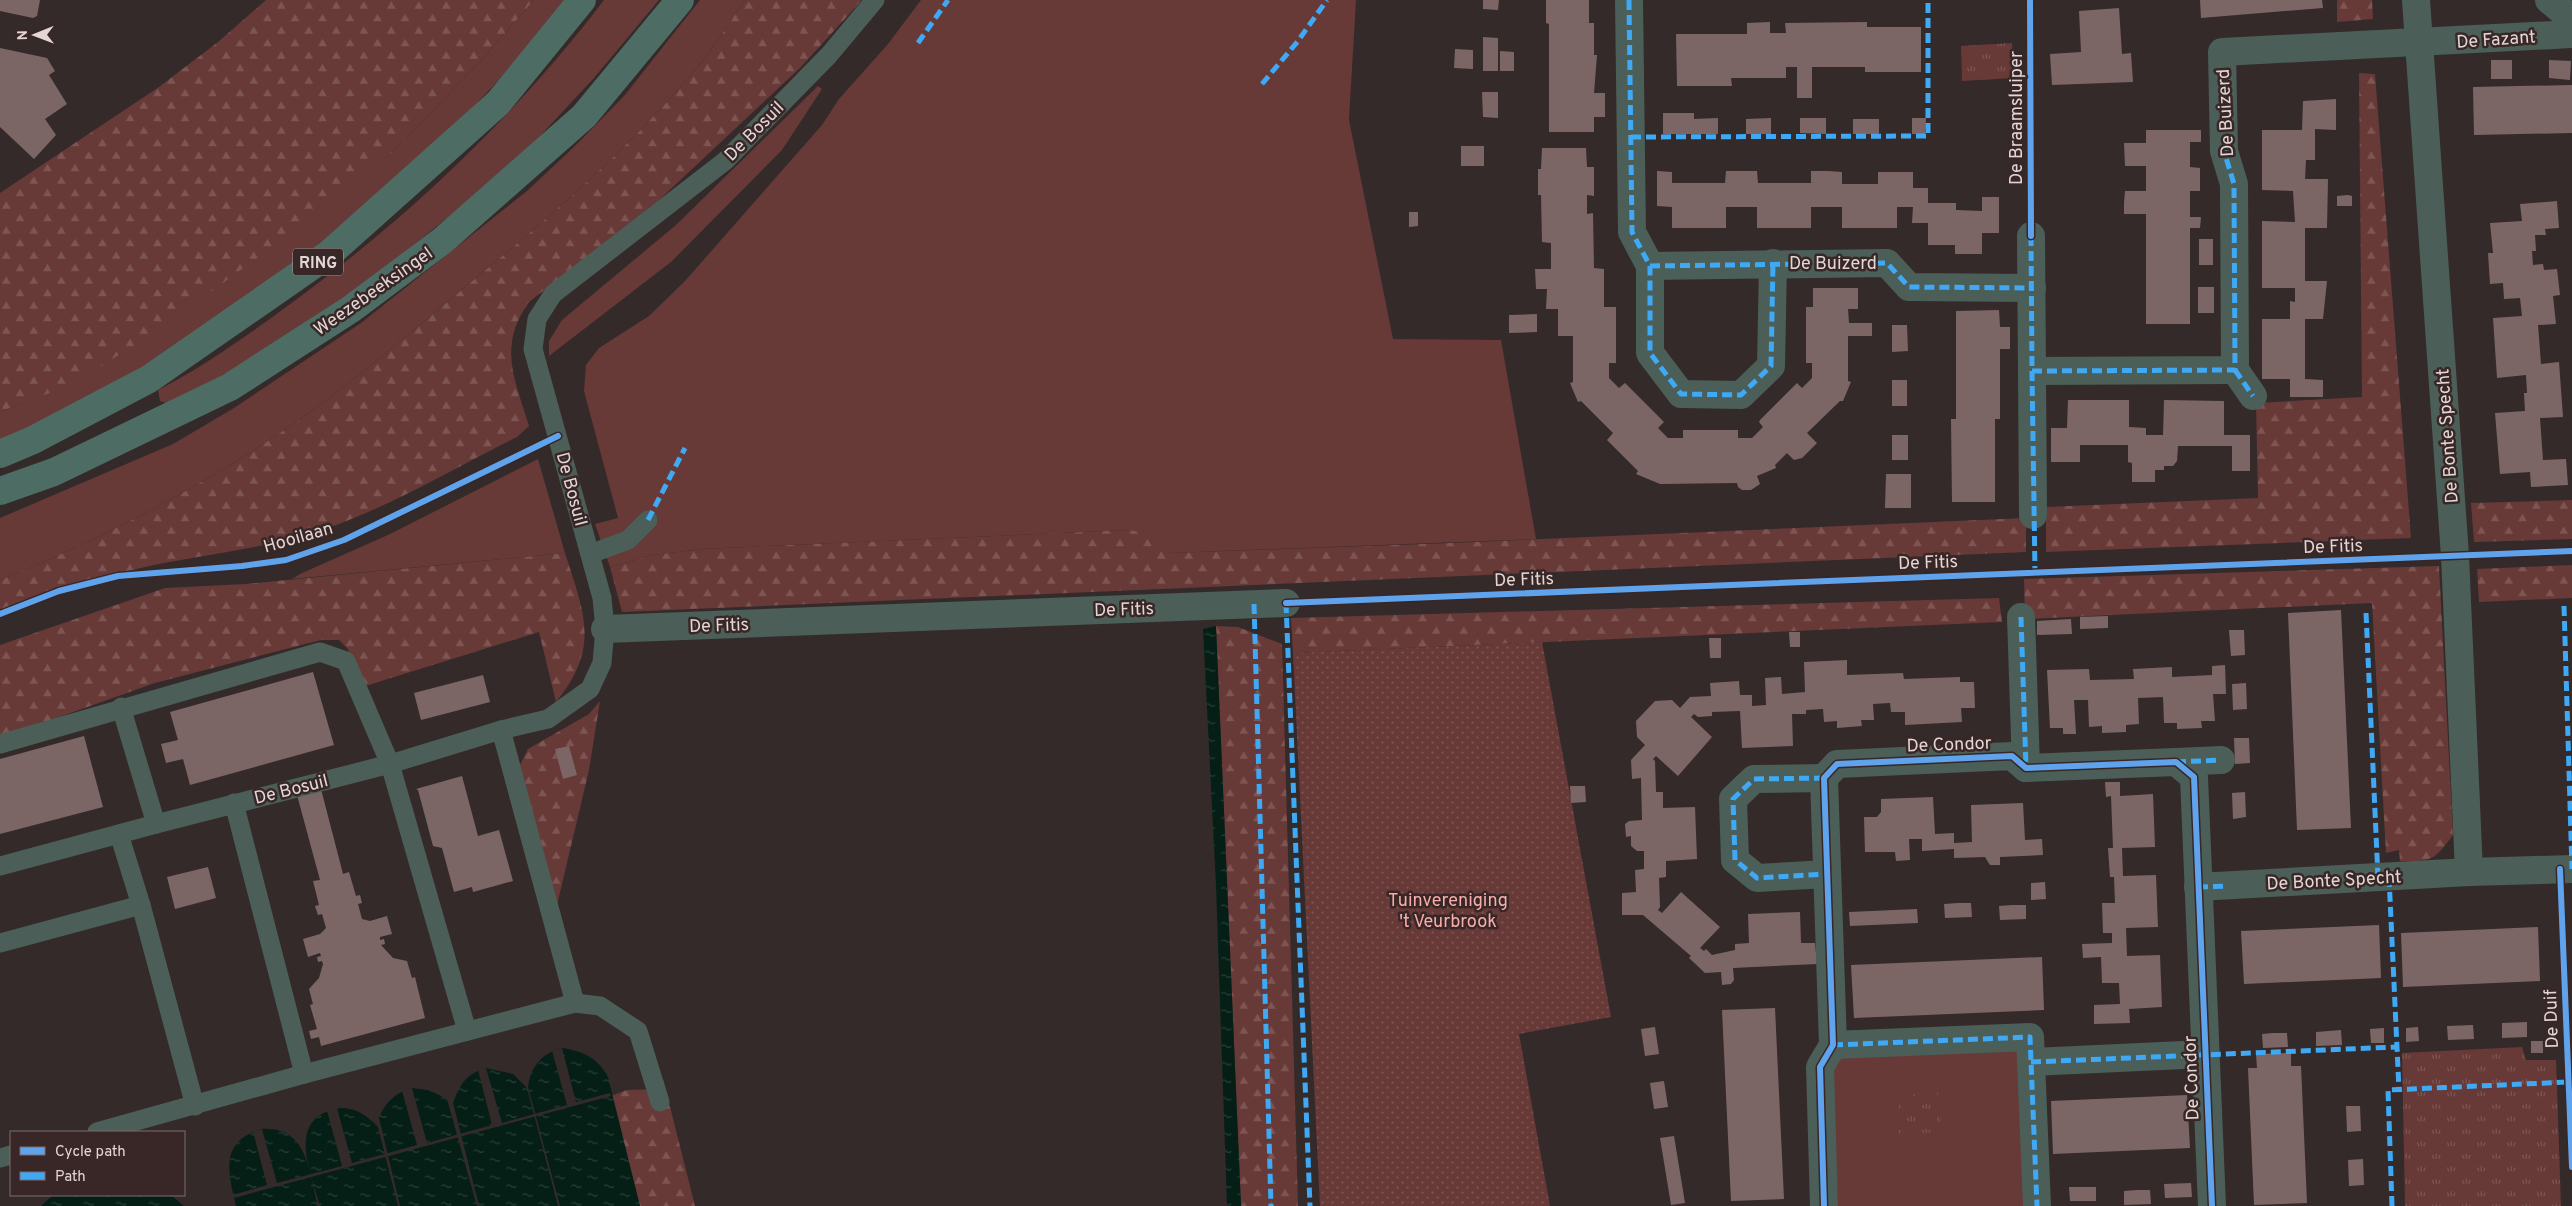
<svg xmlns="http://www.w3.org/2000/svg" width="2572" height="1206" font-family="Overpass,sans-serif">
<defs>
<pattern id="forest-firs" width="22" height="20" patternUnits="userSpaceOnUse" patternTransform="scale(1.25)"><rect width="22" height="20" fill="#673937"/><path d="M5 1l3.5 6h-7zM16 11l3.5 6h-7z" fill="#7d5553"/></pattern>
<pattern id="park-tufts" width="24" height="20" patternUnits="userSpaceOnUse" patternTransform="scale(1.25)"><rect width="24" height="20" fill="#673937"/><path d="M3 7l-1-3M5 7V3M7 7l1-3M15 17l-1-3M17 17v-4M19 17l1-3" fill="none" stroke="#7d5553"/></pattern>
<pattern id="garden-dots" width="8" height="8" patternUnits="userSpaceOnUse" patternTransform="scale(1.25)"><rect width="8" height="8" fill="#673937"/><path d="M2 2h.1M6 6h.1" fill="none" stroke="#7d5553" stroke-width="1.8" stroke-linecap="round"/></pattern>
<pattern id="water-ripples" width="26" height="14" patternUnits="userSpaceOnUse" patternTransform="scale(1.25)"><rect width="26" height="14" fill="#051f17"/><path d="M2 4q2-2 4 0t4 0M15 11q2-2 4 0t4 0" fill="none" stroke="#293f38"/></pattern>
</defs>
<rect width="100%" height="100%" fill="#342a2a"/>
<g fill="#673937">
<path d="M534,0H566L498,81L435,147L307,256L162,358L0,442V412L28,401L355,180L395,150L487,54Z"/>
<path d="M604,0H659L594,78L514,164L370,280L297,331L175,406L160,401L158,390C207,365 252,332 297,299C412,214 517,114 604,0Z"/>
<path d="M700,0H745C731,20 719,40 704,59C634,145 550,217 465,287C410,333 355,381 296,422C204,486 104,538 0,580V518L173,444L234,408L361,323L527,191L575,146L624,96Z"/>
<path d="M921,0H1356L1349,120L1393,339L1501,340L1536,539L1170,553L1129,530L702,549L653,555L610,567L595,524L618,518L584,391L586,365L599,348L649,316L685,281L822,125L839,99L888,44Z"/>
<path d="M818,86L822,89L782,150L671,262L549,356V341L562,320L676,225Z"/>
<path d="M538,459L565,553L292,579L302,573L388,535Z"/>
<path d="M2020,1045L2028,1206H1838L1831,1064L1841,1053Z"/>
</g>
<g fill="url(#forest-firs)">
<path d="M266,0H534L487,54L395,150L264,253L160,329L73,384L0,412V193L159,87L218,42Z"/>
<path d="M745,0H862L800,68L658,201L529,302C497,347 515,379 529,426L517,437C455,468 388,508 322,530C265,549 204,554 145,567C96,578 48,595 0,611V580C104,538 204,486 296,422C355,381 410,333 465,287C550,217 634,145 704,59C719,40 731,20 745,0Z"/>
<path d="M2337,0H2372L2373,19L2337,22Z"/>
<path d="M2359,73L2375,74L2411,538L2046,552V507L2258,498L2256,403L2362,397Z"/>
<path d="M2572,500V539L2474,542L2471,503Z"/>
<path d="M2026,518V552L622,612L610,567L653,555L702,549L1129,530L1150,534L1167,542L1170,553L1450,543Z"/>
<path d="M565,553C584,613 601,647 556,702L539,632L362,687L348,649L339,640H321L155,683L0,738V645L165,588L246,584Z"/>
<path d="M2572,565V598L2479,602L2477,569Z"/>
<path d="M2439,566L2453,835C2433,862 2432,861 2400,861L2399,850L2386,853L2372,603L2025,619L2024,579Z"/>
<path d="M1999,598L2002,622L1293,653L1291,618Z"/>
<path d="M1216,626L1238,627L1282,644L1298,1206H1241Z"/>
<path d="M600,701L589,770L557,905L519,767L528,749L589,714Z"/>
<path d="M663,1079L695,1206H640L611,1096L627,1090L660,1089Z"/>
</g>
<g fill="url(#park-tufts)">
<path d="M2012,43L2014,78L1962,81L1961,46Z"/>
<path d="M2522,1047L2526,1060H2556L2561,1206H2405L2402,1053Z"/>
<path d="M1923,1088L1938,1090V1108L1944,1131L1899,1136V1096H1912Z"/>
</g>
<path fill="url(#garden-dots)" d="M1542,642L1611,1017L1519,1034L1550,1206H1320L1293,653Z"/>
<g fill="url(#water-ripples)">
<path d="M1216,626L1241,1206H1227L1216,886L1203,629Z"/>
<path d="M562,1048C583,1051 598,1058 608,1077L640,1206H560L528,1087C530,1067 542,1053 562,1048Z"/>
<path d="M486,1068L513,1074L527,1088L558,1206H479L453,1103C460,1084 466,1074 486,1068Z"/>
<path d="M412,1088L429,1090L447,1099L477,1206H400L379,1118C385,1102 395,1093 412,1088Z"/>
<path d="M341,1108C357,1108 368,1116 378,1127L398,1206H320C310,1170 285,1116 341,1108Z"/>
<path d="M262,1129C308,1126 309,1172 318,1206H236C228,1172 219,1141 262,1129Z"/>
<path d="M53,1195H171L184,1206H41Z"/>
</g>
<path fill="#342a2a" d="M562,1048L576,1102L610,1093L611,1096L234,1198L233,1195L267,1185L253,1132L262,1129L277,1183L342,1166L327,1111L337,1108L352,1163L417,1145L402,1091L412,1088L427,1143L492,1125L478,1070L486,1068L502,1123L567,1105L552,1051Z"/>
<g fill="#7c6665">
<path d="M0,0H40L37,16L33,18L0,11Z"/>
<path d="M1483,0H1499L1498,10L1483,9Z"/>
<path d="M1546,0H1589V23H1594V55H1597L1594,93H1605V117H1594V132H1549V24L1546,23Z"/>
<path d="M2200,0H2322L2323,8L2201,18Z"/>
<path d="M2119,8L2122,54L2131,53L2133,82L2052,85L2050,54L2081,52L2079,11Z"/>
<path d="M1770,22V33H1786L1785,23L1867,22V27H1921V72H1865V67H1812V98H1797V67H1786V78H1731L1732,86H1677L1676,34H1747V23Z"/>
<path d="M1483,37L1498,38V71H1483Z"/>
<path d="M0,48L47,58L55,71L49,75L67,104L45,119L56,135L34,159L0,127Z"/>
<path d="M1455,49L1473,50V69L1454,68Z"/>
<path d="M1500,51L1514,52V71H1500Z"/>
<rect x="2491" y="60" width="21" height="19"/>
<path d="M2549,60L2571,61L2570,80L2549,78Z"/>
<path d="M2572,85V133L2474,135L2473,87Z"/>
<path d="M1482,92H1498V118L1483,117Z"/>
<path d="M2336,99V130L2315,129V160H2306L2305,179H2328L2327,228H2305V281H2327L2323,319H2305V379L2323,380V397H2290V379H2262V319H2290V301L2295,302V288H2262V221L2295,222L2293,191L2262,190V130H2302L2303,101Z"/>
<path d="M1663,113H1694V119L1718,118V134H1663Z"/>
<path d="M1771,118V134H1746V119Z"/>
<path d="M1800,118H1826V134L1800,133Z"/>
<path d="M1912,118H1926L1925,134H1912Z"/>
<rect x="1853" y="119" width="26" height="15"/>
<path d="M2146,130H2201V142H2190V167L2200,168V191H2190V217H2201L2200,228H2190V324H2146V214H2124V203L2125,191H2146V166H2125L2124,143H2146Z"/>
<rect x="1461" y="146" width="23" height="20"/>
<path d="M1542,148H1586L1587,167H1594V196L1587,195V214L1593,213L1594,268L1604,269V307H1616V363H1609V378L1619,388L1625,383L1664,422L1658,428L1668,438H1683V430H1738V438H1752L1763,427L1759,422L1760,420L1797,383L1802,388L1812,378V363H1806V307H1813V288H1858V309H1848L1849,323H1872V336H1848V381L1851,382L1843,401H1840L1807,433L1817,443L1802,458L1794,460L1787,453L1775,465L1776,468L1757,476L1760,484L1751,490H1742L1738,487L1737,483L1660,484L1636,474L1638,471L1607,440L1613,433L1581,401L1578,402L1570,383L1573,382V336H1558V309H1546L1547,289H1536L1535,269H1551V243L1542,242L1541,195H1538V169H1541Z"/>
<path d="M1657,171L1672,172V183H1725L1726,171H1757L1758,183H1811V171H1828L1842,172V184H1878V172H1913V188H1928V203H1956V210L1982,211V197H1999V233H1982V254H1955V245H1928V223H1912L1913,207H1897V228H1842V207H1811V228H1757V207H1726V228H1672V207L1657,206Z"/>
<path d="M2348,195L2352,196V206H2337V196Z"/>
<path d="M2557,201L2559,228L2545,229L2546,235H2535L2536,251H2532L2533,265L2543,264L2544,270L2557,269L2560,295L2553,296L2556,324L2538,325L2541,364L2559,362L2563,417L2540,418L2543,460L2566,459L2568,485L2531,487L2530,472L2500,474L2495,413L2525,411L2524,393H2527L2526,375L2497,378L2493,318L2522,316L2520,298L2504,299L2503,283L2490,284L2488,253H2493L2490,223L2522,221L2520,204Z"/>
<path d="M1409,212H1418V226L1409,227Z"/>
<rect x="2199" y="239" width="14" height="26"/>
<rect x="2198" y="287" width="16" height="26"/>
<path d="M1999,310L2000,327H2010V349H2000V419H1995V502H1952L1951,419H1956V311Z"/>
<path d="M1537,314V332L1509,333V315Z"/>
<path d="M1892,325H1907L1908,351L1892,352Z"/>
<rect x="1892" y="380" width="15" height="26"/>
<path d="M2068,400H2129V427L2146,428V435H2163L2164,400L2224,401V435H2250V471H2232V446H2178L2177,461L2173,466H2164V470H2155V482H2132V463L2128,462V445H2080V462H2051V428H2067Z"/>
<rect x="1892" y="435" width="16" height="25"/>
<path d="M1886,474H1911V508H1885Z"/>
<path d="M2341,610L2351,828L2297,830L2288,613Z"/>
<path d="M2108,616V628L2080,629V617Z"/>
<path d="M2071,619L2072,634L2037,635V621Z"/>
<path d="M2229,630H2244L2245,655L2231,656Z"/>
<path d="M1789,632H1800V647H1790Z"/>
<path d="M1709,638H1721V658H1710Z"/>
<path d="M1847,660V675L1903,673L1904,679L1960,677V682H1974L1975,708H1961L1962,722L1905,725V712H1891L1890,703L1873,704L1874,720H1861L1862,726L1837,728V721L1824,722L1823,709L1806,710V714H1792L1793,746L1742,748L1740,711L1712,712V716L1698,717L1694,714L1691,717L1712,737L1678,776L1656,756L1653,759L1655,761L1656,792H1663V808L1695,807L1697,859L1666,861V877L1659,878L1660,907L1658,910L1662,913L1681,892L1720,927L1700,948L1704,951L1706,949L1712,955L1735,950V944L1749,943L1748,914L1800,912L1801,943H1815L1817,964L1733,968L1734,980L1731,984L1722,985L1721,972L1705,973L1689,958L1691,956L1643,915H1622V893L1636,892L1635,870L1644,869V851H1637L1631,846V836L1626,837L1625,824L1629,821L1642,820L1641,778L1632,779L1631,760L1645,745L1637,737L1636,721L1655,701L1672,700L1680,708L1690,697L1711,696L1710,683L1739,681L1740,695H1752V706L1766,705L1765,678L1781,677L1782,694L1805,692L1804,662Z"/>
<path d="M2225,665L2226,694H2213L2215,721H2201L2202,728L2177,729V723H2164L2163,697L2138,698L2139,724L2126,725V732L2102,733V726L2089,727L2088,700H2074L2076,734H2063V728H2050L2047,670L2089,669L2090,680L2134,679L2133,669L2172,667V677L2212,675V666Z"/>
<path d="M313,672L334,745L190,785L183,759L166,763L161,744L178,740L170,712Z"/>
<path d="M483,675L490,702L421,720L414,693Z"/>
<path d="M2246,683L2247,709L2233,710L2232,684Z"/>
<path d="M84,736L103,807L0,834V759Z"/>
<path d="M2234,738H2249L2250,763L2235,764Z"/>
<path d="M569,746L577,775L563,779L555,749Z"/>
<path d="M462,776L478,836L499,830L513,881L473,892L472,887L454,892L442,848L433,846L418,790L416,789Z"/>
<path d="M2105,782H2120V796L2153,794L2155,847L2122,848L2123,876L2156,875L2158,927L2126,928L2127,956L2160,955L2162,1007L2129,1009L2130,1023L2094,1024V1005L2120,1004L2119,983H2102L2101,957L2083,958L2082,944L2112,943V933H2103L2102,903H2115L2114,877H2110L2108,848H2113L2111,796L2106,797Z"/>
<path d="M1570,786H1585L1586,802L1571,803Z"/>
<path d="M321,789L343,874L349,872L356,896L360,895L362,903L358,904L362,919L370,921L387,916L392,934L380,937V940L384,939L385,944L381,945L393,958L407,961L412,978L415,977L425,1018L321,1046L319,1037L311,1039L309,1031L317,1029L310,1005L313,1004L309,989L319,978L323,964L322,961L318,962L317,957L321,956L320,953L308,957L303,939L320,934L326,928L322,914L318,915L315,906L319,905L313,881L320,880L297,795Z"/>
<path d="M2245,792L2246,817L2233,819L2232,793Z"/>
<path d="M1933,797L1935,834L1954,833V843L1972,842L1971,805L2023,803L2025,840L2042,839L2043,855L2000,857V865H1990L1985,857L1954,858V849L1922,851V839H1909L1910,860L1896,861L1895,852H1865L1864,817H1877L1881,812V799Z"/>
<path d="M208,867L216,898L175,909L167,877Z"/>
<path d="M2045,882L2046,899L2031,900V883Z"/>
<path d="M1958,903H1971L1972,917L1945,918L1944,904Z"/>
<path d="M2012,905H2026V919L2000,920L1999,906Z"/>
<path d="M1917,909L1918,923L1850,926L1849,912Z"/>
<path d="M2379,925L2381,978L2244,984L2241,931Z"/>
<path d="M2538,927L2540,981L2403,987L2401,933Z"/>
<path d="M2042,957L2044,1010L1854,1018L1851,965Z"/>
<path d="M1775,1008L1784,1199L1731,1201L1722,1010Z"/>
<path d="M2527,1022V1037L2502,1038V1023Z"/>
<path d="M2473,1025L2474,1039L2448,1040L2447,1026Z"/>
<path d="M1655,1027L1659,1054L1645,1056L1641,1029Z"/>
<path d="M2418,1027L2419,1041L2406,1042V1028Z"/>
<path d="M2384,1028V1043H2371L2370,1029Z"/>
<path d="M2341,1030L2342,1045L2316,1046V1032Z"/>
<path d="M2273,1033H2287L2288,1047L2263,1048L2262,1034Z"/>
<rect x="2531" y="1041" width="12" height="12"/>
<path d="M2291,1053V1066H2301L2307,1203L2254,1205L2248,1068H2257L2256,1054Z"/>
<path d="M1664,1081L1668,1107L1654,1109L1650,1083Z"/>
<path d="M2187,1095L2190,1148L2053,1154L2051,1101Z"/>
<path d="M2346,1106H2360L2361,1131L2347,1132Z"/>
<path d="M1674,1136L1685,1203L1671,1205L1660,1138Z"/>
<path d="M2363,1159L2364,1185L2349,1186L2348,1160Z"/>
<path d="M2191,1183L2192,1197L2165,1198L2164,1184Z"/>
<path d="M2069,1187H2096V1201H2070Z"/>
<path d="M2137,1190H2150L2151,1204L2124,1205V1191Z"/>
</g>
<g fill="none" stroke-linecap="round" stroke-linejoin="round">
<g stroke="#4b5f58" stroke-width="19">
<path d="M590,554L628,540L648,520"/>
<path d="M121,707L156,824L390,764L501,730L548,719L590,689L602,663L605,629L602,598L533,349L537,319L553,294L725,161L829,55L875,0"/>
<path d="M501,730L575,1003"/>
<path d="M0,744L320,652L346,661L390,764L467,1031"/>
<path d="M234,803L304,1074"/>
<path d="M119,834L141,905L195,1106"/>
<path d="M0,866L156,824"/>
<path d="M0,943L141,905"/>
<path d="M97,1132L304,1074L575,1003L600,1006L638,1031L660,1102"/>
<path d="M0,1158L11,1155"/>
</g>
<g stroke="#4b5f58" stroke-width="28">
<path d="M1629,0L1632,232L1650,266V353L1681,394L1741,395L1771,366L1773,263"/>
<path d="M2416,0L2455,556L2469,872"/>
<path d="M2549,0L2572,19"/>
<path d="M2031,236L2032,371L2235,370L2234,184L2224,151L2222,52L2572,34"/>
<path d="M1650,266L1887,263L1909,287L2032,288"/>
<path d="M2235,370L2253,396"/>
<path d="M2032,371L2033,515"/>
<path d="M2021,617L2026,768"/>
<path d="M605,629L1286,603"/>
<path d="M2176,762L2221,760"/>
<path d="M1824,778L1754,779L1733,799L1735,860L1757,878L1827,874"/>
<path d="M2198,887L2469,872L2572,869"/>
<path d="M1833,1045L2030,1037L2037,1206"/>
<path d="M2031,1062L2205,1054"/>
<path d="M1824,1206L1820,1067L1833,1045L1824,778L1837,764L2012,756L2026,768L2176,762L2194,777L2212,1206"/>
</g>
<g stroke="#4d6d64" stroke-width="28">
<path d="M0,454L33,440L149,379L329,254L498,103L582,0"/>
<path d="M0,491L54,472L230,387L351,309L442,241L584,116L680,0"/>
</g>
<g stroke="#3fa9f5" stroke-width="5" stroke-dasharray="10 5" stroke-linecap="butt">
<path d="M1629,0L1632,232L1650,266V353L1681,394L1741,395L1771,366L1773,263"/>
<path d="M918,43L948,0"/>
<path d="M1262,84L1298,41L1327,0"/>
<path d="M1631,137L1928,136V0"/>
<path d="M2031,236L2032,371L2235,370L2234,184L2224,151"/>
<path d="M1650,266L1887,263L1909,287L2032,288"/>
<path d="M2235,370L2253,396"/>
<path d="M2032,371L2035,573"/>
<path d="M648,520L685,448"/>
<path d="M1286,603L1310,1206"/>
<path d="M1254,604L1271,1206"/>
<path d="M2564,606L2572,869"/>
<path d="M2366,613L2378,878"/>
<path d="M2021,617L2026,768"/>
<path d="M2176,762L2221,760"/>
<path d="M1824,778L1754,779L1733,799L1735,860L1757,878L1827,874"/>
<path d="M2389,877L2399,1090"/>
<path d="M2198,887L2228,886"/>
<path d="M1833,1045L2030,1037L2037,1206"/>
<path d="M2031,1062L2397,1047"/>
<path d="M2392,1206L2388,1090L2569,1082"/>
</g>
<defs>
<g id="cycleway">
<path d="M2030,0L2031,236"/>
<path d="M1286,603L2572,551"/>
<path d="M0,614L59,591L118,576L242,566L286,560L344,540L558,436"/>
<path d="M2560,869L2572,1167"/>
<path d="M1824,1206L1820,1067L1833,1045L1824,778L1837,764L2012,756L2026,768L2176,762L2194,777L2212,1206"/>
</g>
</defs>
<use href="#cycleway" stroke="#382726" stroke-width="9"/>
<use href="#cycleway" stroke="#60a3ed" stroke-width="6"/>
</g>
<g text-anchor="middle" stroke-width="5" stroke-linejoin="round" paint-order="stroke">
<rect fill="#382726" stroke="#b0a2a1" stroke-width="1" x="293" y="248.5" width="50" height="27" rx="4"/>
<g font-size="16" font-weight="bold" fill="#e3d7d6">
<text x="318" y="268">RING</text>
</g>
<g font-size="18" fill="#e3d7d6" stroke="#382726">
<text transform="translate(2496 39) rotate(-4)" y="6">De Fazant</text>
<text transform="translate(2225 113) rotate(-93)" y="6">De Buizerd</text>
<text transform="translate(2016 118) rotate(-90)" y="6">De Braamsluiper</text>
<text transform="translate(754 131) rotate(-45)" y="6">De Bosuil</text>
<text x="1833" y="269">De Buizerd</text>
<text transform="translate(373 291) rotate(-35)" y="6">Weezebeeksingel</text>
<text transform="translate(2447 436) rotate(-94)" y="6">De Bonte Specht</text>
<text transform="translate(572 489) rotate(75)" y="6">De Bosuil</text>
<text transform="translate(298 537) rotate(-16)" y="6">Hooilaan</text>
<text transform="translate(2333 546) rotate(-2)" y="6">De Fitis</text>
<text transform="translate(1928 562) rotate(-2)" y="6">De Fitis</text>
<text transform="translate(1524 579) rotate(-2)" y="6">De Fitis</text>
<text transform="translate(1124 609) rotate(-2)" y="6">De Fitis</text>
<text transform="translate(719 625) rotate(-2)" y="6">De Fitis</text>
<text transform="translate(1949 744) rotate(-2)" y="6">De Condor</text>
<text transform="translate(291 789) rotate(-14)" y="6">De Bosuil</text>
<text transform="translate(2334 880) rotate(-3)" y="6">De Bonte Specht</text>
<text transform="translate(2551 1019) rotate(-92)" y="6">De Duif</text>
<text transform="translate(2191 1078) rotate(-92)" y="6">De Condor</text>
</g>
<g font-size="18" fill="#f7ada9" stroke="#382726">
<text x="1448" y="906">Tuinvereniging<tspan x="1448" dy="21">'t Veurbrook</tspan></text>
</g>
</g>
<rect x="10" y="1131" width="175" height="65" fill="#382726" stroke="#7c6d6c"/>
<rect x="20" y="1147" width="25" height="8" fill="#60a3ed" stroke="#7c6d6c"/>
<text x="55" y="1156" font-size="15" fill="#e3d7d6">Cycle path</text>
<rect x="20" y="1172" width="25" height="8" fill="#3fa9f5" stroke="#7c6d6c"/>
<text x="55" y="1181" font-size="15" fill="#e3d7d6">Path</text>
<g transform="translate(35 35) rotate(269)" stroke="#382726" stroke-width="4" paint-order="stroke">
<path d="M0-4L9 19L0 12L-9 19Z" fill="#e3d7d6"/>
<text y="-8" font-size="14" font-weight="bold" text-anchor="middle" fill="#e3d7d6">N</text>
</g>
</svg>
